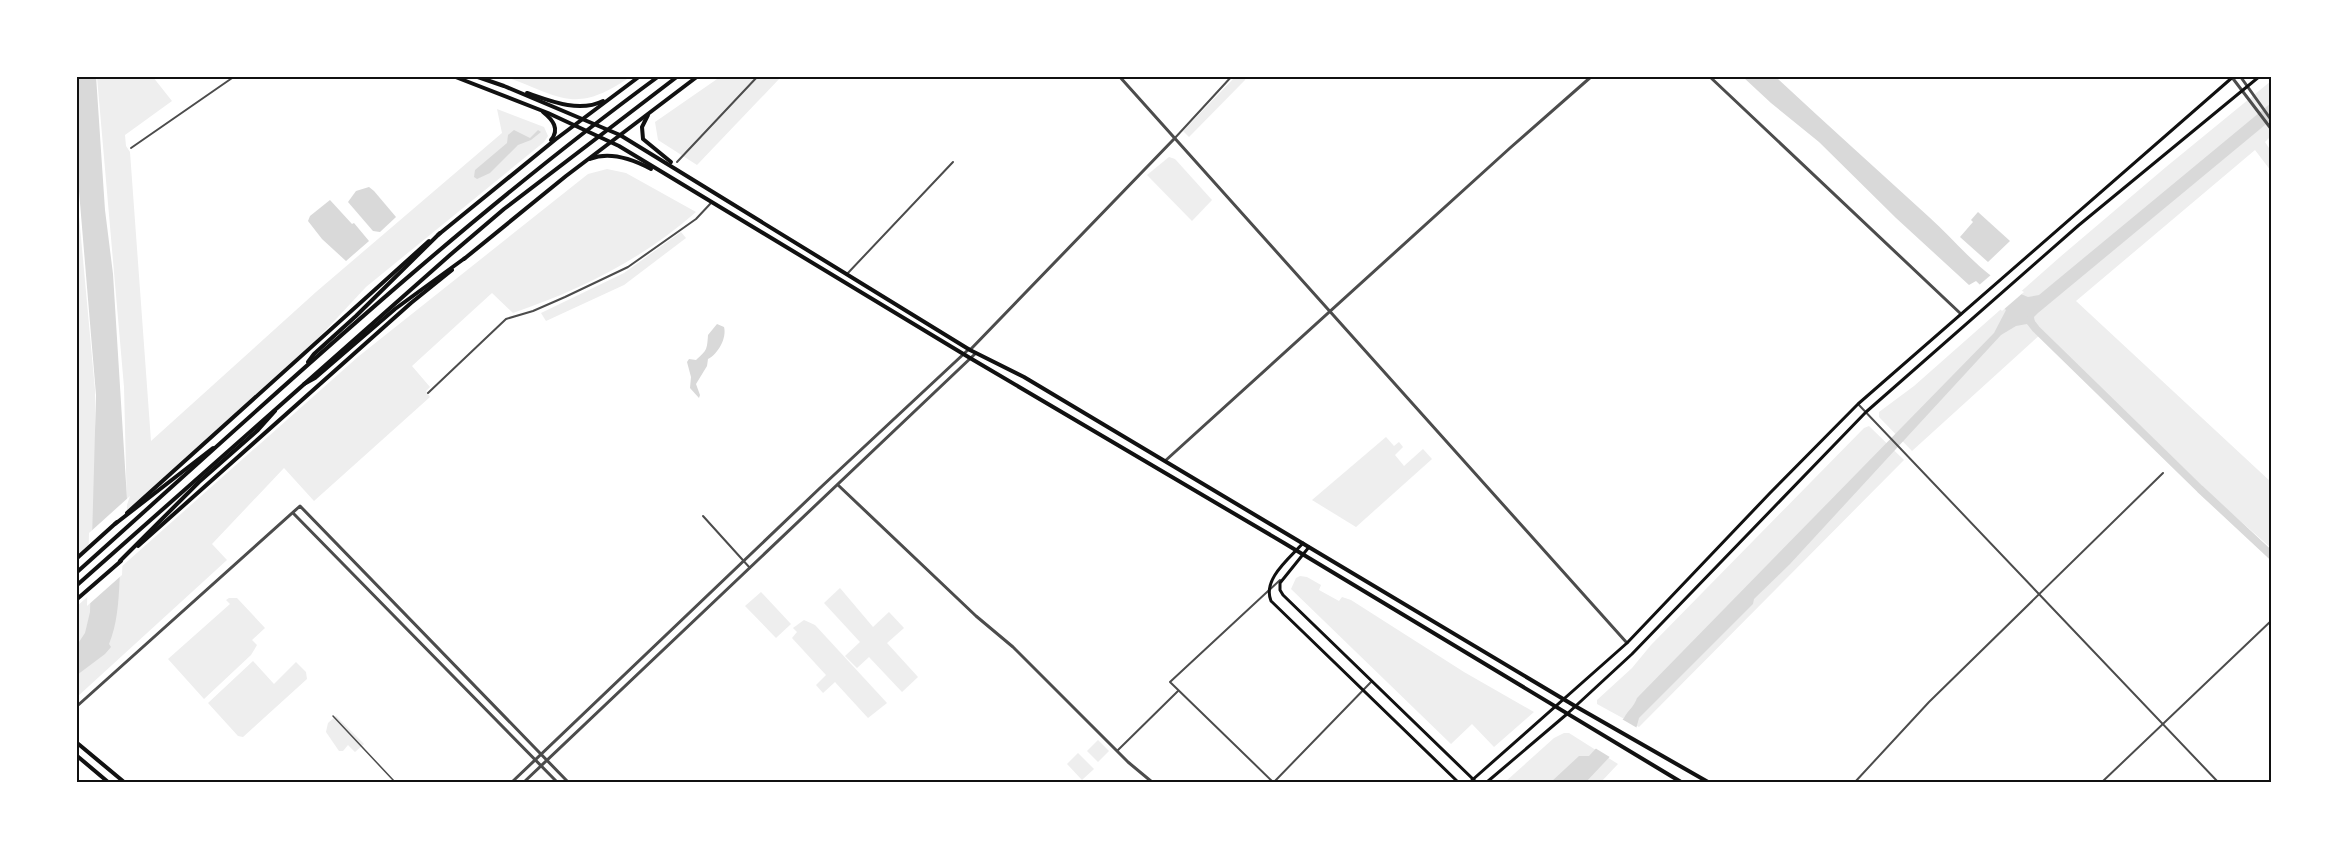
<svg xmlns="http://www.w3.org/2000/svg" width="2348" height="859" font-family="Karla,sans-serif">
<rect width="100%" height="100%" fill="#fff"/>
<g fill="#eee">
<path d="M97,77H153L172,101L125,135L126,146L130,152L151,441L316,292L502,133L497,109L544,127L548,136L544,142L366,287L295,363L132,510H127L124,387Z"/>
<path d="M507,77H630C576,114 563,98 507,77Z"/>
<path d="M720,77H781L697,165L658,140L655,122Z"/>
<path d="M1235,77H1246L1245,80L1189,137L1183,131Z"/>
<path d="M2271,81V136L2265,142L2271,151V171L2255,150L2076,301L2271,482V548L2221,504L2043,332L1912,451L1879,417V412L1914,386L2060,257L2166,167Z"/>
<path d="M1169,157L1175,159L1212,200L1192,221L1147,175Z"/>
<path d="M607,169L626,173L696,212C643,259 580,290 513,313L492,293L412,366L430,387L426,391L430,397L314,501L284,468L212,544L227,560L77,697L76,607L359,356L588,174Z"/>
<path d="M76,183L95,390V543L76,559Z"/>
<path d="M681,232L686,238L624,285L546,321L541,313L624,273Z"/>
<path d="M1869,426L1904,460L1639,727L1597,704V700L1632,668L1651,645L1864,428Z"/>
<path d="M1386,437L1394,446L1399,442L1403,447L1395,455L1404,466L1423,449L1432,459L1356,527L1312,500Z"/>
<path d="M1300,576L1307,577L1321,585L1319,590L1339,601L1342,597L1351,600L1464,672L1534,712L1494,747L1472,724L1451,744L1291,589L1296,578Z"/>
<path d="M840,588L873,627L889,612L904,628L887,643L918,677L902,692L869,657L857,668L845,656L860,642L824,603Z"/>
<path d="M761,592L791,624L776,638L745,606Z"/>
<path d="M229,598H237L265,628L252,640L257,645L251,655L204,699L168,659L230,604L226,600Z"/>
<path d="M804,620L815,625L887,703L868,718L835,682L823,693L816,685L826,675L792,638L797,632L793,628Z"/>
<path d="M253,661L274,684L296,662L306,672L307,679L243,737L238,736L208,703Z"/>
<path d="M336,716L364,744L355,752L348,745L343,751H339L326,732L328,723Z"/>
<path d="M1564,733H1569L1618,764L1601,782H1505L1554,738Z"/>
<path d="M1098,740L1109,751L1098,762L1087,751Z"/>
<path d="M1078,753L1094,769L1082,780L1067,764Z"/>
</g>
<g fill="#d9d9d9">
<path d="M96,76L105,210L113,274L127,499C115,544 126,605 109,644L111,647L105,654L77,675V645L85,633L90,612L96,395L77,167L76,77Z"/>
<path d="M1743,77H1776C1826,124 1878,170 1929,217C1961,246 1987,282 2028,297L2039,295L2271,103V120L2038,313L2034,317L2036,329L2027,324L2016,326L2001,335L1790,564L1754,599L1753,604L1639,718L1636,729L1586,782H1551L1579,756H1589L1624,718C1628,710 1634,707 1637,698L1994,333L2006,310L1976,281L1969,285L1896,218L1819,142L1771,103Z"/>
<path d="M514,130L530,138L538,130L541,132L531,140L518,145L490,173L477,179L474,177L475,170L507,143L508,135Z"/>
<path d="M369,187L374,191L396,217L380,232L373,231L348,202L356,191Z"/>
<path d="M330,200L352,224L354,223L369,241L346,261L322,239L308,221L310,216Z"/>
<path d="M1978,212L2010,241L1988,262L1960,237L1973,222L1971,220Z"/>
<path d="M717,324L724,327C727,338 718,354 708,359L707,366L696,384L700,395L699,398L690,388L691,377L687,362L689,359L696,360C707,350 707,350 708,335Z"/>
</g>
<g fill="#fff">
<path d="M1992,274L2024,292L2002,311L1978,286Z"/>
<path d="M130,496L125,511L122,575L87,606L89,533Z"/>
<path d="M1620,718L1639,729L1613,759L1595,748Z"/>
</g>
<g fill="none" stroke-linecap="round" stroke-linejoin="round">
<path stroke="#d9d9d9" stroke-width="8" d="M2029,320L2036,329L2200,489L2272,556"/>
<path stroke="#4c4c4c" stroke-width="1.5" d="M333,716L394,781"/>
<g stroke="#4c4c4c" stroke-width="2">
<path d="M1174,139L1232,76"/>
<path d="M131,148L235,76"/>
<path d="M677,162L758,76"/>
<path d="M847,274L953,162"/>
<path d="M428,393L506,319L533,311L565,297L628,267L696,219L711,203"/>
<path d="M1858,404L2218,782"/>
<path d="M703,516L750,568"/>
<path d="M1117,751L1178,691"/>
<path d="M1273,782L1170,682L1280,580"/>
<path d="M1274,782L1372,681"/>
<path d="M1855,782L1929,702L2163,473"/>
<path d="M2102,782L2272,620"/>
</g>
<g stroke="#4c4c4c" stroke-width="3">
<path d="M1119,76L1627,643"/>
<path d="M1709,76L1961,314"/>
<path d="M2231,76L2272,130"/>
<path d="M2240,76L2272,121"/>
<path d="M970,350L1174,139"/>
<path d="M1165,461L1510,148L1592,76"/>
<path d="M838,485L976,616L1013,647L1128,762L1152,782"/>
<path d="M293,513L557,782"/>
<path d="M76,707L300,506L568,782"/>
<path d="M512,782L820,488L969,349"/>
<path d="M524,782L976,353"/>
</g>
<g stroke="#111" stroke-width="3">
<path d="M1303,543C1290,558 1262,579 1271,601L1458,782"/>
<path d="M1309,547L1280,583V590L1283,595L1476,782"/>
<path d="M1470,782L1627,643L1770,493L1858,404L2234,76"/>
<path d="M1487,782L1567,714L1632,654L1866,412L2079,225L2260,76"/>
</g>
<g stroke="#111" stroke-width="4">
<path d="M453,76L548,113L619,146L970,358L1284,543L1681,782"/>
<path d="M475,76L504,86L620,135L970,350L1024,377L1575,706L1708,782"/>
<path d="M527,93C550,101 579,113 603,101"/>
<path d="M543,112C553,120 560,129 551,140"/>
<path d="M648,115L642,127L643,139L671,162"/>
<path d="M590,159C610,151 634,160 651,169"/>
<path d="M438,235L556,139L640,76"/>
<path d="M464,259L566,176L698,76"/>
<path d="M127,513L429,241"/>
<path d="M138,546L411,303L452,270"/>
<path d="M76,559L117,522"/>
<path d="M76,600L121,561"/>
<path d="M76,742L124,782"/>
<path d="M76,755L108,782"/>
</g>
<g stroke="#111" stroke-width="4">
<path d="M308,362L314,354L356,316L440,233"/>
<path d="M304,384L315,378L395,309L465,258"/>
<path d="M115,524L213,448"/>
<path d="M120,561L199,482L258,430L275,411"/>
<path d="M76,573C266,403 453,227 659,76"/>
<path d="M76,586L450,255L504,209L678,76"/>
</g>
</g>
<rect width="2348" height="859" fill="none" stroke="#ffffff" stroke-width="156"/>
<rect x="78" y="78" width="2192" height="703" fill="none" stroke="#111" stroke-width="2"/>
</svg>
